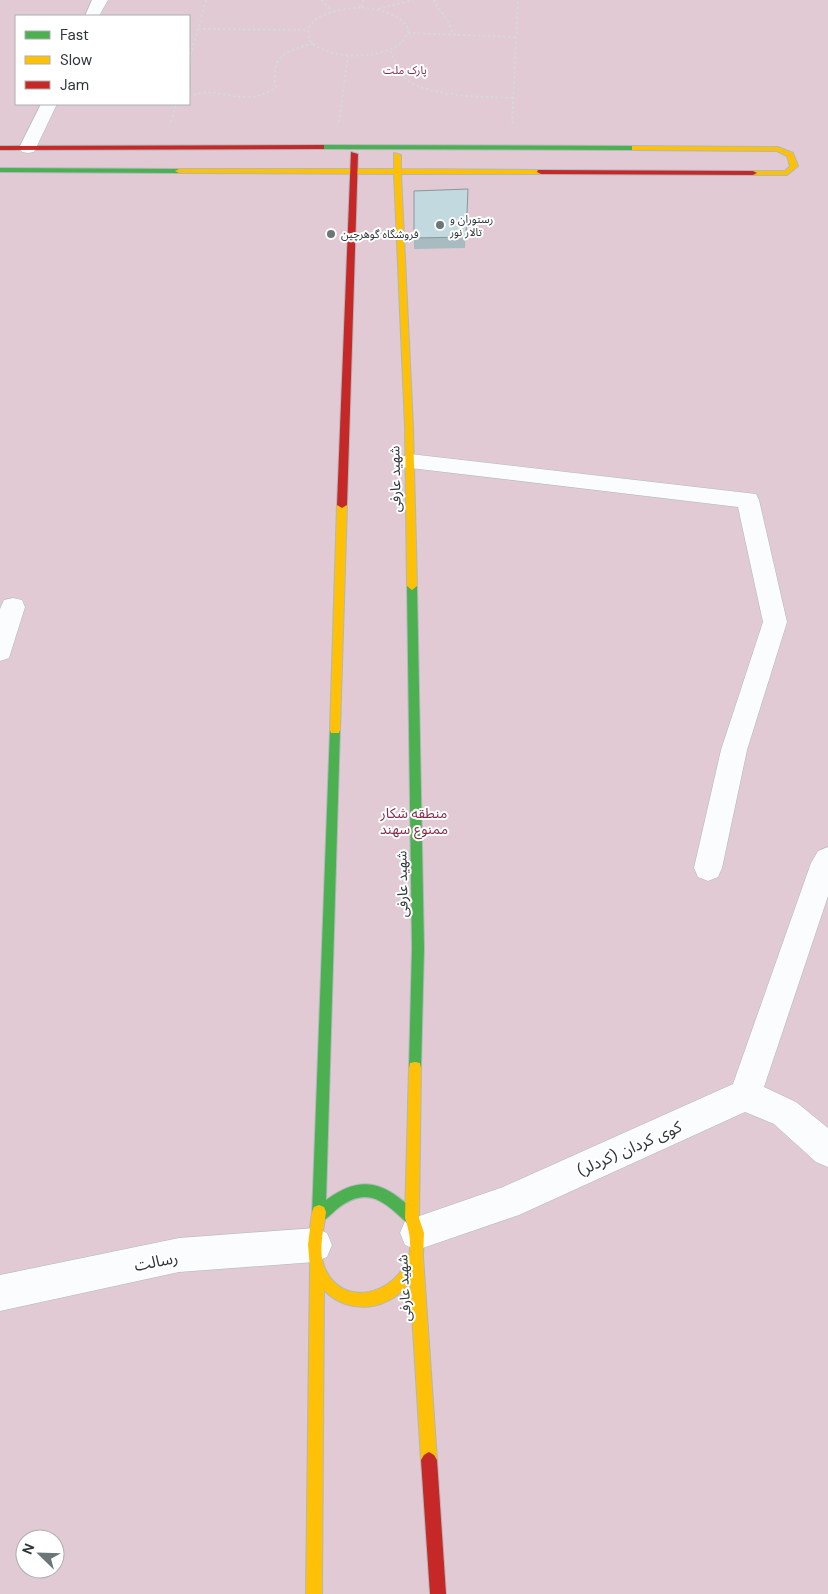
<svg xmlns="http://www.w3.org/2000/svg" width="828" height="1594" font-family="'DM Sans','Noto Sans Arabic',sans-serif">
<rect width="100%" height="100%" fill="#dfecf1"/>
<path fill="#e1cad3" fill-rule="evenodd" d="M0,0H828V1594H0ZM16,16H189V104H16ZM25,1539H55V1569H25Z"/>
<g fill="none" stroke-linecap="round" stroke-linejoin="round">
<defs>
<g id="street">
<path d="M92,0H108L99,16H85Z"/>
<path d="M41,104H57L34,152L28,153L22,152L19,148Z"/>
<path d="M410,454L756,494L759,500L787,622L747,750L722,868L718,877L708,881L698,877L694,868L721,750L763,622L738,507L402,467L399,462L402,457Z"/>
<path d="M13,598L22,600L25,607L9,658L0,661V609L4,600Z"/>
<path d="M828,847V896L764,1087L796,1102L828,1128V1167L816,1162L774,1124L745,1112L519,1215L417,1250L405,1245L400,1233L405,1221L503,1187L733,1084L811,863L818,851Z"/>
<path d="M315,1228L327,1233L332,1245L327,1257L315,1262L179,1272L0,1311V1275L179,1238Z"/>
</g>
<g id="fast">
<path d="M318,145L635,146L639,148L635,150L321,149H318Z"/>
<path d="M0,168L179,169L183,171L179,173L0,172Z"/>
<path d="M412,582L417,586L424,948L421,1068L420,1073L415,1074L410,1073L409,1068L412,948L407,586Z"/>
<path d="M335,726L339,727L340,730L326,1200C364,1172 386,1184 417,1213L419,1218L417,1223L412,1225L407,1223C384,1201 367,1185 337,1209C331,1214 326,1220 319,1223L314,1221L312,1216L330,730L331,727Z"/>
</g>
<g id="slow">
<path d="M632,146L778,147L793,153L798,166L787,175H750V171H785L790,166L787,156L777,151L635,150H632Z"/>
<path d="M394,153L401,155V169L541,170L545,172L541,174H401L413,427L417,586L412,590L407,586L405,427L394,174L179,173L175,171L179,169H394Z"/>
<path d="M342,502L347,505L340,730L339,733H331L330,730L337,505Z"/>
<path d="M415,1062L420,1063L421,1068L419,1218L424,1233L423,1256L437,1460L434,1465L429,1468L424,1465L421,1460L410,1281C391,1311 348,1316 324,1290L322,1594H306L310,1267L308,1245L312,1212L314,1207L319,1205L324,1207L326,1212C324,1228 318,1250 324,1266C341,1310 396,1295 409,1256C412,1243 409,1230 405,1218L409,1068L410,1063Z"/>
</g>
<g id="jam">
<path d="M324,145V149H321L0,150V146Z"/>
<path d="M351,152L358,154L347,505L342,508L337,505Z"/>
<path d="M538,170L753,171L757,173L753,175L541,174L537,172Z"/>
<path d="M429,1452L434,1455L437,1460L446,1594H430L421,1460L424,1455Z"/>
</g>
</defs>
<use href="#street" stroke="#afb9bd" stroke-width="1"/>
<use href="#fast" stroke="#afb9bd" stroke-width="2"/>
<use href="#slow" stroke="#afb9bd" stroke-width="2"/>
<use href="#jam" stroke="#afb9bd" stroke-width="2"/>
<g stroke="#d5d8da" stroke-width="2" stroke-dasharray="2.5 2.5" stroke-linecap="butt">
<path d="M321,0L332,11"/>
<path d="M435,0L434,2L448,21L453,34"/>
<path d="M362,7C380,11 400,12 409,30C407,34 405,38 403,41C384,60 329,61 310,41C299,14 344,9 362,7Z"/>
<path d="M362,7L363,0"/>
<path d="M378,9L413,0"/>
<path d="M198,29L308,30"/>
<path d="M408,33L516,37"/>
<path d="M390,51C394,59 397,69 403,76C421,97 486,97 513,98"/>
<path d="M189,60L206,0"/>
<path d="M189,97C210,87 225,97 246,97C257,98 266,93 276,88C270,55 286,51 314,43"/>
<path d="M171,122L176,104"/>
<path d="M339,122L348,56"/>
<path d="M512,124L518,0"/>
</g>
<use href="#street" fill="#fafcfd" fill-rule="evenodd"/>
<use href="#fast" fill="#4caf50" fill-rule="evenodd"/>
<use href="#slow" fill="#ffc107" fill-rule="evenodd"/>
<use href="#jam" fill="#c62828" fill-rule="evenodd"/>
</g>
<path fill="#a7bbc1" d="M468,189L465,248L414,249V191Z"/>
<path fill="#c2d9e0" stroke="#88989d" d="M468,189L466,237L414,238V191Z"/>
<g fill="#6b7679" stroke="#fff" stroke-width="2">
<circle cx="440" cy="225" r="5"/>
<circle cx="331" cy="234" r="5"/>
</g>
<g text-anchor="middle" stroke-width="4" stroke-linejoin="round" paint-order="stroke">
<g font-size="11" fill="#822c4a" stroke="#fff">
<text x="405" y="74">پارک ملت</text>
</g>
<g font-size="11" fill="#2d3639" stroke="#fff" text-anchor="start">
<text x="450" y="223">رستوران و<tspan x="450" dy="13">تالار نور</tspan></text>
<text x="341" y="238">فروشگاه گوهرچین</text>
</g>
<g font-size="14" fill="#2d3639" stroke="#fff">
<text transform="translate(395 479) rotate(-91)" y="5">شهید عارفی</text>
<text transform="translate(402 884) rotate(-91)" y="5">شهید عارفی</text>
<text transform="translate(404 1288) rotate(-93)" y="5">شهید عارفی</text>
</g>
<g font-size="14" fill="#822c4a" stroke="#fff">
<text x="414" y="818">منطقه شکار<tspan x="414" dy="16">ممنوع سهند</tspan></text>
</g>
<g font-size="16" fill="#2d3639" stroke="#fff">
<text transform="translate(629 1148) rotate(-24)" y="6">کوی کردان (کردلر)</text>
<text transform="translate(156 1261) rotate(-11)" y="6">رسالت</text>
</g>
</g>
<rect x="15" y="15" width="175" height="90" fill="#ffffff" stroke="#abafb0"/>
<rect x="25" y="31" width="25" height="8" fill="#4caf50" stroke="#abafb0"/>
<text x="60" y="40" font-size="15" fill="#2d3639">Fast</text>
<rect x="25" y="56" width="25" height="8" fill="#ffc107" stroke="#abafb0"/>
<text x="60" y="65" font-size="15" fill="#2d3639">Slow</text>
<rect x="25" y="81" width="25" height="8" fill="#c62828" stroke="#abafb0"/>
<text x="60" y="90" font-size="15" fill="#2d3639">Jam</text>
<g transform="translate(40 1554) rotate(293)"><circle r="24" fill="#ffffff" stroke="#abafb0"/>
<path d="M0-4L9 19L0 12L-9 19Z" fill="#6b7679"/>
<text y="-8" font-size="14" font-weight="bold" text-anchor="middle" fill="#2d3639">N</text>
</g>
</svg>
